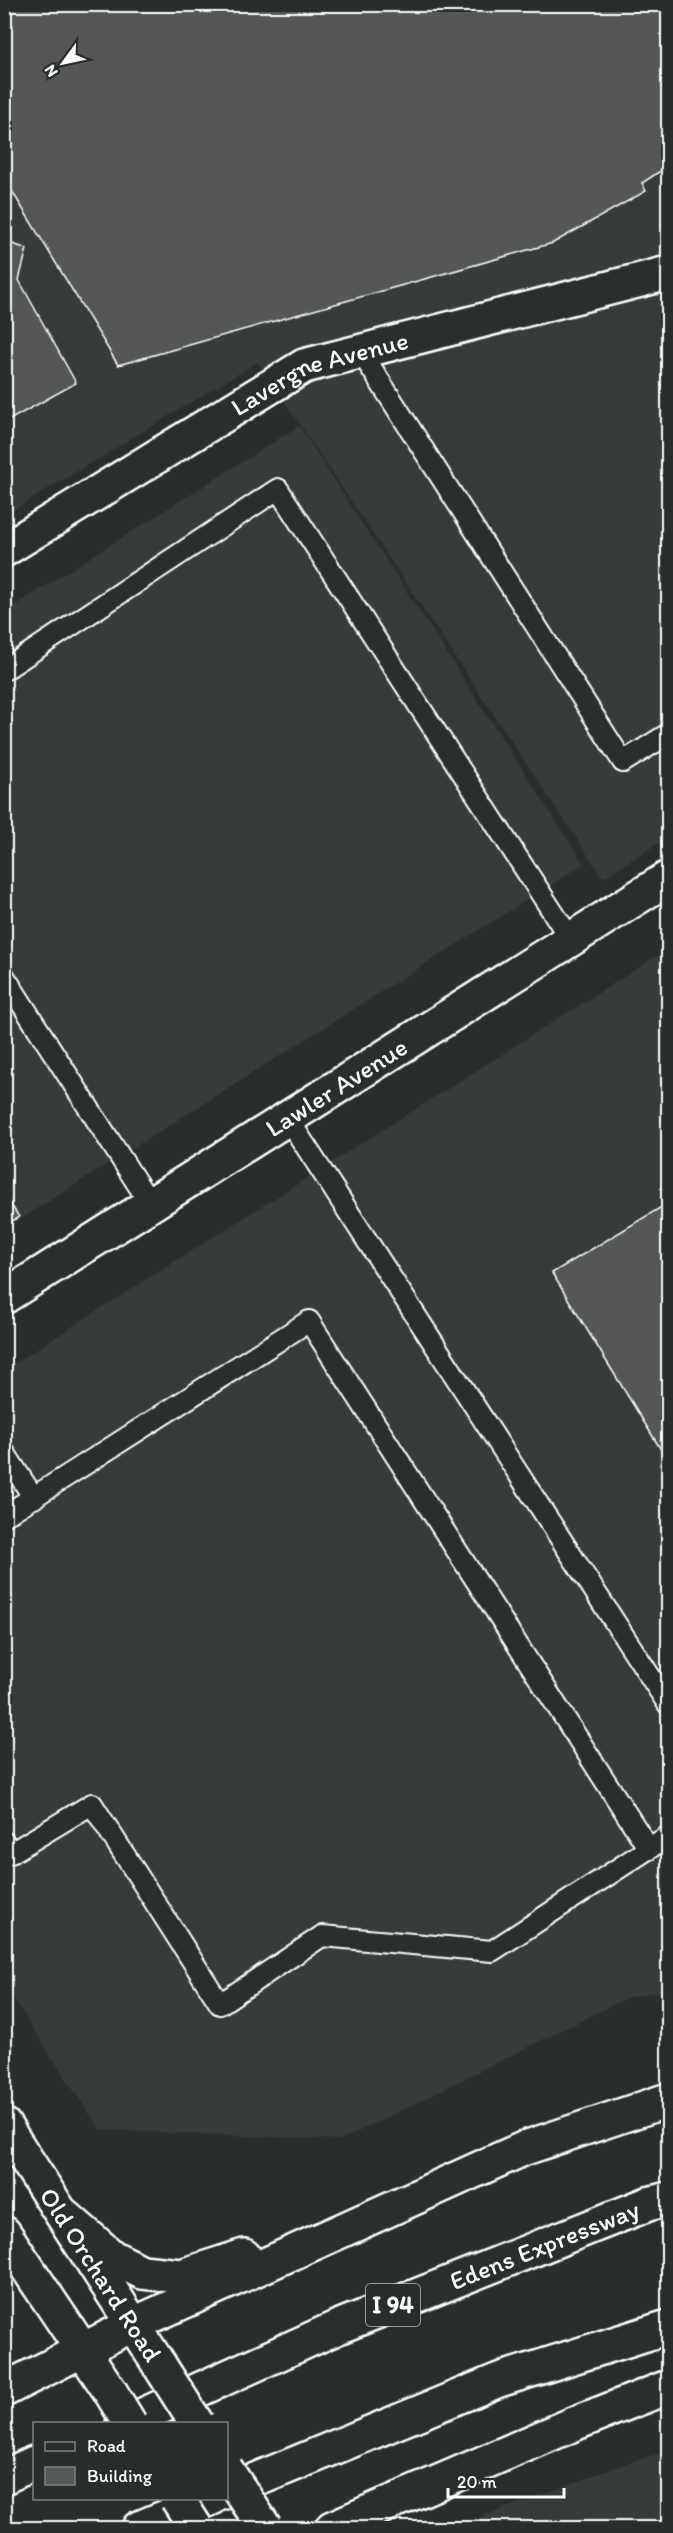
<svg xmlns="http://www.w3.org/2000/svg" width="673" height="2533" font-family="Itim,sans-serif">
<rect width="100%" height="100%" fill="#2a2d2e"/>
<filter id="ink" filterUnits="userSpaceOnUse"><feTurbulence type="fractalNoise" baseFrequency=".0167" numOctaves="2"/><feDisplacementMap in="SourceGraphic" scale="12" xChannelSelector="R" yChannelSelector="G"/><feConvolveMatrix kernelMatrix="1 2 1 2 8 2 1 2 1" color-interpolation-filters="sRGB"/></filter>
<g filter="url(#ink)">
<g fill="#373a3b">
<path d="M5,5H668V837L603,878L258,362L5,515Z"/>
<path d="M299,426L584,864L5,1229V611Z"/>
<path d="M668,949V1990L629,1997L341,2140L100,2130L5,1986V1369Z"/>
<path d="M668,2451V2528H451L630,2462Z"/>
</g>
<g fill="#555758" stroke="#fff" stroke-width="1.5">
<path d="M4,4H668V166L642,183L646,191L553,243L118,365L4,178Z"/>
<path d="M4,241L27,249L19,280L76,383L4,423Z"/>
<path d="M4,1194L19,1217L4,1226Z"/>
<path d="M668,1203V1461L552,1273Z"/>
</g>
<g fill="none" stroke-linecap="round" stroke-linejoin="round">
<defs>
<g id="lane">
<path d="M361,352L623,762L668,734"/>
<path d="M4,670L278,489L571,940"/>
<path d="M4,976L151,1205"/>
<path d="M288,1119L668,1704"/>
<path d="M4,1452L34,1498"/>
<path d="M4,1516L309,1321L649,1849"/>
<path d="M4,1842L11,1853L92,1804L220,2004L322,1936L492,1951L668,1836"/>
</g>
<g id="secondary">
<path id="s1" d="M4,550L304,366L668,273"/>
<path id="s2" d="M4,1297L668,878"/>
<path id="s3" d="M4,2125L160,2366"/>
<path d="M4,2233L110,2391"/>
</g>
<g id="highway">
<path d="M64,2215L112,2257L142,2272L181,2276L244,2256"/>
<path d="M4,2390L134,2324L525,2148L668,2100"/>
<path id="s4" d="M123,2424L338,2327L648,2204L668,2199"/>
<path d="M4,2477L34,2463"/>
<path d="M226,2492L499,2380L668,2327"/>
<path d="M139,2528L212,2498"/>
<path d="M332,2528L576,2423L668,2387"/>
</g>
</defs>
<use href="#lane" stroke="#fff" stroke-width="24"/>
<use href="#secondary" stroke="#fff" stroke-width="38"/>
<use href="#highway" stroke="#fff" stroke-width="38"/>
<use href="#lane" stroke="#2a2d2e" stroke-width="20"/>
<use href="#secondary" stroke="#2a2d2e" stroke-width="33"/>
<use href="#highway" stroke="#2a2d2e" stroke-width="33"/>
<defs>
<g id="secondary-bridge">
<path d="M160,2366L197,2424"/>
<path d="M110,2391L130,2424"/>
<path d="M226,2469L265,2528"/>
<path d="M177,2498L196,2528"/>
</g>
</defs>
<use href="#secondary-bridge" stroke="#fff" stroke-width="38" stroke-linecap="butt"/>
<use href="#secondary-bridge" stroke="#2a2d2e" stroke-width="33"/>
</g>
</g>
<g text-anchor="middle" stroke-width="5" stroke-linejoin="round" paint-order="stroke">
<rect fill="#2a2d2e" stroke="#bfc0c0" stroke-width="1.5" x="366" y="2284" width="54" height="42" rx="4.5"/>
<g font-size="24" font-weight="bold" fill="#fff">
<text x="393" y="2313">I 94</text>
</g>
<g font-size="26" fill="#fff" stroke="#2a2d2e">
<text dy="9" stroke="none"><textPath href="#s1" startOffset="364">Lavergne Avenue</textPath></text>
<text dy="9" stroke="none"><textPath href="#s2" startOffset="393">Lawler Avenue</textPath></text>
<text dy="9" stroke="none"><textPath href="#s4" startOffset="458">Edens Expressway</textPath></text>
<text dy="9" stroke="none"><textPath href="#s3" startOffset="178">Old Orchard Road</textPath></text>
</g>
</g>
<rect width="673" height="2533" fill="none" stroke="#2a2d2e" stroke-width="24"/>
<rect x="12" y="12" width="649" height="2509" fill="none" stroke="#fff" stroke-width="2" filter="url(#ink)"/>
<rect x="33" y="2422" width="195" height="78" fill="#2a2d2e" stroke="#7f8182" stroke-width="1.5"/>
<rect x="45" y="2442" width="30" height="9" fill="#2a2d2e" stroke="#7f8182" stroke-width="1.5"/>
<text x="87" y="2452" font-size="18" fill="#ffffff">Road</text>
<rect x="45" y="2467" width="30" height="18" fill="#555758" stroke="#7f8182" stroke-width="1.5"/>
<text x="87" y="2482" font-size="18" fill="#ffffff">Building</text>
<g transform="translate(63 63) rotate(237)" stroke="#2a2d2e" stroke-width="4.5" paint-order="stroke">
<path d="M0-4.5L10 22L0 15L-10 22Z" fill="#ffffff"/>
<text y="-9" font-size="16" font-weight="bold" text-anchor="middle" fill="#ffffff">N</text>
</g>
<path d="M448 2488v9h116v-9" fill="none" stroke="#ffffff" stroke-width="3"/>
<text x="457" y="2488" font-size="18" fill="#ffffff" stroke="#2a2d2e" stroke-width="4.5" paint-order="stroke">20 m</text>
</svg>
